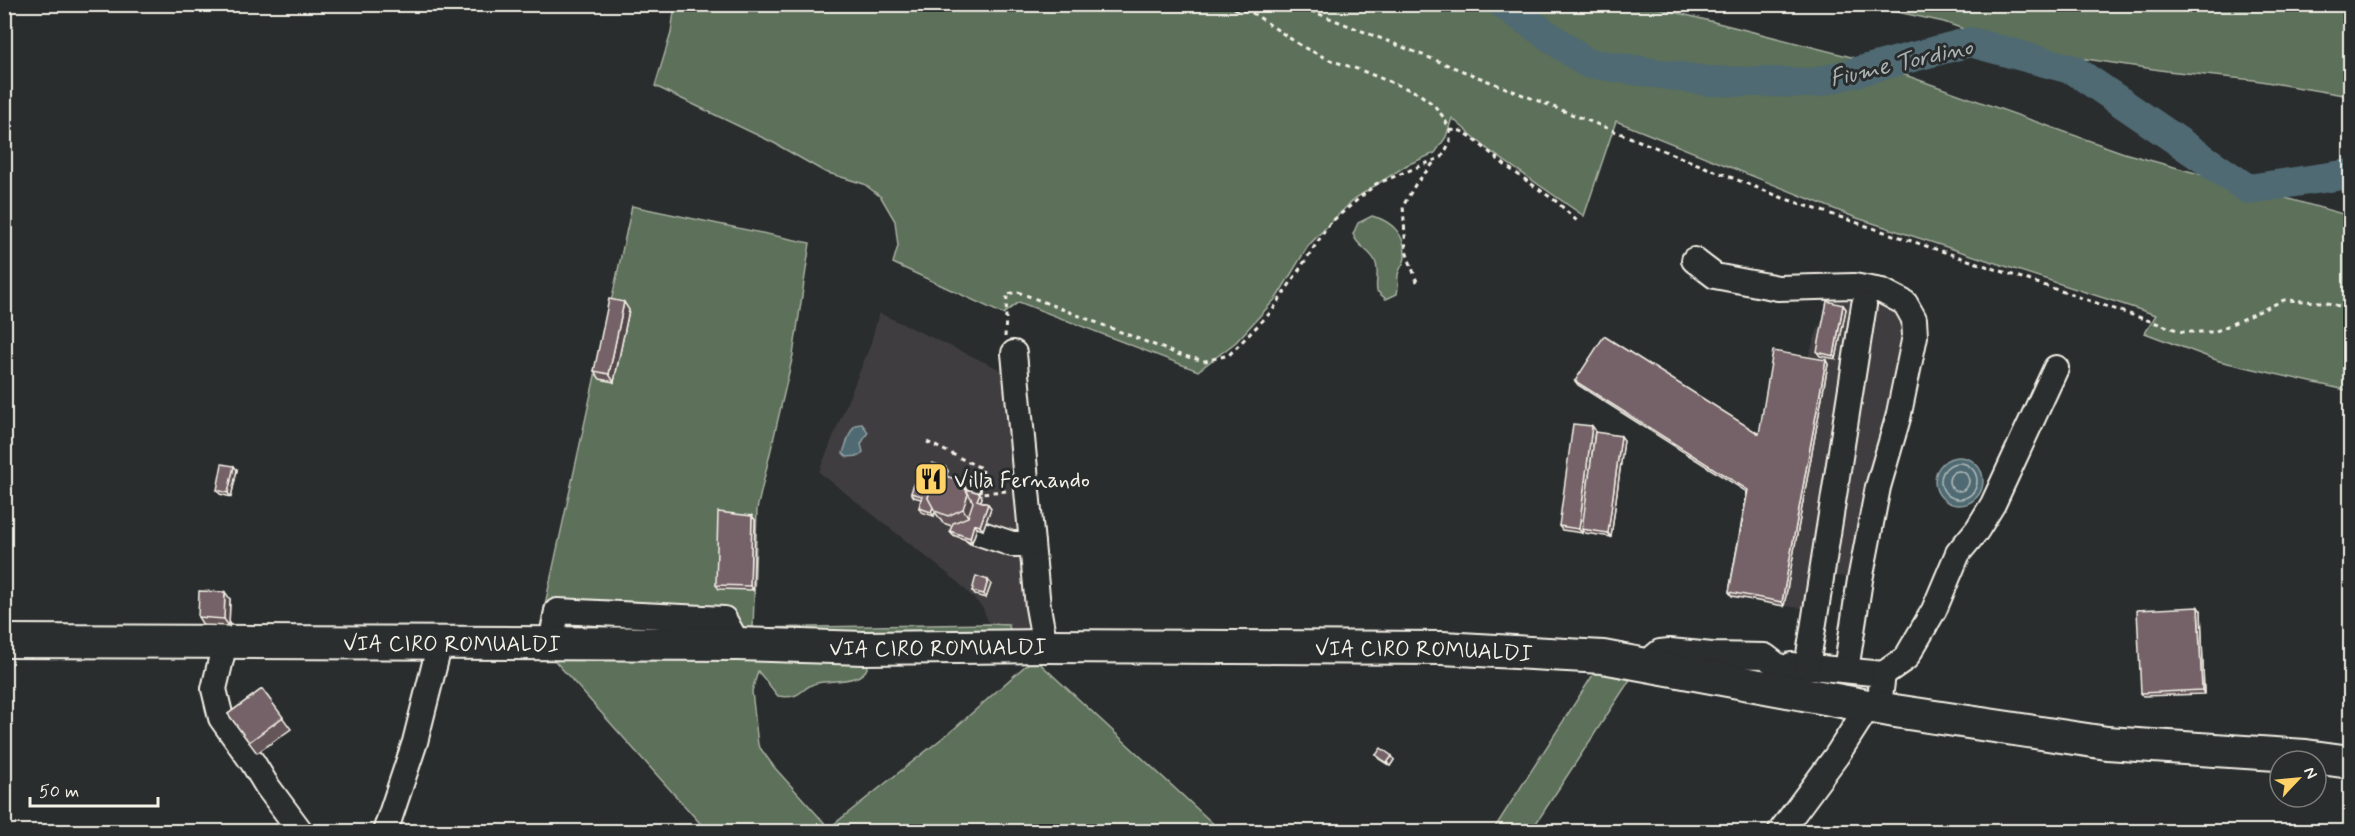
<svg xmlns="http://www.w3.org/2000/svg" width="2355" height="836" font-family="Mynerve,sans-serif">
<rect width="100%" height="100%" fill="#2a2d2e"/>
<filter id="ink" filterUnits="userSpaceOnUse"><feTurbulence type="fractalNoise" baseFrequency=".0167" numOctaves="2"/><feDisplacementMap in="SourceGraphic" scale="12" xChannelSelector="R" yChannelSelector="G"/><feConvolveMatrix kernelMatrix="1 2 1 2 8 2 1 2 1" color-interpolation-filters="sRGB"/></filter>
<g filter="url(#ink)">
<g fill="#403d3f">
<path d="M1842,294L1890,302L1910,319L1855,578L1836,576L1829,611L1784,606L1828,365L1807,361L1817,331L1829,305Z"/>
<path d="M879,313L1012,375L1051,635H1011L1009,625L989,624L983,608L957,581L819,472L870,346Z"/>
</g>
<g fill="#5b6f5a" stroke="#a8b0a1" stroke-width="1.5">
<path d="M675,5H1647L1863,60L2124,153L2350,216V391L2219,361L2145,333L2156,315L1854,217L1616,121L1584,216L1490,151L1452,118L1446,137L1435,153L1407,165L1354,199L1308,246L1277,297L1236,342L1198,371L1019,302L1003,314L893,263L898,246L895,221L881,197L864,184L825,172L774,143L655,86L671,33Z"/>
<path d="M1865,5H2350V96L2254,80L2167,71L2019,49L1944,22Z"/>
<path d="M632,206L810,243L793,355L757,509L753,628L989,624L1009,625L1011,635L539,632Z"/>
<path d="M1372,216C1392,221 1406,235 1405,257C1405,263 1399,268 1398,275C1397,281 1399,287 1397,294L1386,299L1377,291C1375,281 1380,272 1375,261C1370,250 1357,247 1353,234L1358,223Z"/>
<path d="M547,652L868,656C873,685 836,679 817,683C801,686 804,700 778,696L758,671L752,691L758,745L774,767L829,828L955,728L1034,658L1221,831H707Z"/>
<path d="M1598,667L1633,675L1531,831L1492,832Z"/>
</g>
<g fill="#4f6a73" stroke="#91a0a2" stroke-width="1.5">
<path d="M862,424L868,432L861,444L863,452L859,456L847,457L843,453L850,433L855,425Z"/>
<circle cx="1959" cy="481" r="24"/>
</g>
<g fill="none" stroke-linecap="round" stroke-linejoin="round">
<g stroke="#b2bbb9" stroke-width="1.5">
<circle cx="1959" cy="481" r="18"/>
<circle cx="1959" cy="481" r="10"/>
</g>
<path stroke="#4f6a73" stroke-width="30" d="M1503,4L1587,63L1708,81L1814,83L1970,42L2074,70L2248,189L2350,174"/>
<defs>
<g id="minor">
<path d="M1694,260L1715,276L1778,288L1854,286L1882,291L1905,303L1914,319L1915,336L1898,418L1878,487L1860,580L1846,670"/>
<path d="M1014,353L1038,607L1045,646"/>
<path d="M976,532L1012,544H1032"/>
<path d="M223,643V651L214,689L221,718L253,763L267,786L301,832"/>
<path d="M551,644L557,611L724,619L738,644"/>
<path d="M1791,665L1883,674L1881,690"/>
<path d="M1651,666L1654,657L1660,652L1670,651L1712,655L1765,656L1782,669L1780,689"/>
<path d="M1807,667L1864,305"/>
<path d="M1883,674L1906,658L1934,610L1958,553L1977,530L1993,504L2056,368"/>
<path d="M385,832L415,742L440,643"/>
<path d="M1780,832L1837,755L1869,705"/>
</g>
<g id="major">
<path id="s1" d="M4,641L738,644L864,648L1045,646L1442,648L1603,657L1895,711L2107,743L2306,756L2350,762"/>
</g>
</defs>
<use href="#minor" stroke="#f4f1e8" stroke-width="28"/>
<use href="#major" stroke="#f4f1e8" stroke-width="36"/>
<g stroke="#f4f1e8" stroke-width="3" stroke-dasharray="4.5 4.5" stroke-linecap="butt">
<path d="M1226,4L1240,11L1288,4"/>
<path d="M1294,4L1783,198L2183,332H2214L2284,300L2324,302L2350,309"/>
<path d="M1450,130L1461,131L1470,136L1506,166L1557,202L1578,222"/>
<path d="M1417,282L1406,251L1403,206L1415,185L1436,160"/>
<path d="M1005,337L1007,294L1018,292L1180,355L1205,361L1229,355L1272,311L1330,223L1376,184L1442,157L1450,142V130L1444,118L1434,105L1418,93L1360,70L1330,60L1303,47L1248,10"/>
<path d="M927,442L983,469L980,493L1007,491"/>
</g>
<use href="#minor" stroke="#2a2d2e" stroke-width="24"/>
<use href="#major" stroke="#2a2d2e" stroke-width="32"/>
</g>
<g fill="#645459" stroke="#f4f1e8" stroke-width="1.5">
<path d="M1843,305L1846,309L1836,359L1820,356L1817,352Z"/>
<path d="M629,310L614,382L600,379L594,371Z"/>
<path d="M1826,360L1828,364L1784,606L1732,596L1729,592L1747,492L1578,385L1575,381L1759,434Z"/>
<path d="M1592,426L1595,430L1582,533L1562,530L1559,526Z"/>
<path d="M1624,440L1611,537L1585,533L1582,529Z"/>
<path d="M945,467L948,471L946,476L966,489L980,493L982,497L981,502L988,504L991,508L983,530L977,528L972,542L953,535L950,531L952,526L943,523L935,512L934,516L921,512L919,508L921,499L914,497L911,493Z"/>
<path d="M237,470L231,497L220,494L217,490Z"/>
<path d="M752,516L755,520L753,590L719,589L716,585Z"/>
<path d="M991,584L986,598L975,595L972,591Z"/>
<path d="M230,599L229,626L203,625L198,617Z"/>
<path d="M2201,611L2204,694L2143,696L2141,693Z"/>
<path d="M262,689L291,729L257,753L228,714Z"/>
<path d="M1376,755L1392,756L1394,760L1390,766L1379,759Z"/>
</g>
<g fill="#514549" stroke="#f4f1e8" stroke-width="1.5">
<path d="M624,302L629,310L614,382L609,374Z"/>
<path d="M1843,305L1846,309L1836,359L1834,356Z"/>
<path d="M1826,360L1828,364L1784,606L1782,602Z"/>
<path d="M1592,426L1595,430L1582,533L1579,529Z"/>
<path d="M1621,436L1624,440L1611,537L1608,533Z"/>
<path d="M234,466L237,470L231,497L228,493Z"/>
<path d="M945,467L948,471L934,516L931,512Z"/>
<path d="M961,481L969,493L976,506L971,521L963,509Z"/>
<path d="M980,493L982,497L980,504L977,500Z"/>
<path d="M988,504L991,508L983,530L980,526Z"/>
<path d="M752,516L755,520L753,590L750,586Z"/>
<path d="M974,524L977,528L972,542L970,538Z"/>
<path d="M988,580L991,584L986,598L984,594Z"/>
<path d="M225,592L230,599L229,626L224,619Z"/>
<path d="M2198,607L2201,611L2204,694L2202,690Z"/>
<path d="M1392,756L1394,760L1390,766L1387,763Z"/>
</g>
<g fill="#746268" stroke="#f4f1e8" stroke-width="1.5">
<path d="M609,299L624,302L609,374L594,371Z"/>
<path d="M1827,301L1843,305L1834,356L1817,352Z"/>
<path d="M1604,336L1759,434L1773,351L1826,360L1782,602L1729,592L1748,490L1575,381Z"/>
<path d="M1573,424L1592,426L1579,529L1559,526Z"/>
<path d="M1595,432L1621,436L1608,533L1582,529Z"/>
<path d="M932,463L945,467L941,478L932,483L928,498L933,507L931,512L919,508L922,496L911,493L918,470L928,473Z"/>
<path d="M222,464L234,466L228,493L217,490Z"/>
<path d="M946,476L961,481L968,494L963,509L948,516L935,511L928,498L932,483Z"/>
<path d="M966,489L980,493L977,500L988,504L980,526L974,524L970,538L950,531L953,523L968,517L973,502Z"/>
<path d="M718,512L752,516L750,586L716,585Z"/>
<path d="M976,576L988,580L984,594L972,591Z"/>
<path d="M199,591L225,592L224,619L198,617Z"/>
<path d="M2198,607L2202,690L2141,693L2137,610Z"/>
<path d="M262,689L283,717L249,742L228,714Z"/>
<path d="M1381,748L1392,756L1387,763L1376,755Z"/>
</g>
</g>
<defs>
<symbol id="restaurant-square" viewBox="-11 -11 22 22"><rect x="-9" y="-9" width="18" height="18" rx="4" fill="#ffd166" stroke="#2a2d2e"/><path d="M-5-6h1v4h1v-4h1v4h1v-4h1v5L-1.5 .5V6h-2V.5L-5-1ZM5-6V6H3V1.5H1.5Q1.5-4 5-6Z" fill="#111"/></symbol>
</defs>
<g fill-rule="evenodd">
<use href="#restaurant-square" x="912" y="460" width="38" height="38"/>
</g>
<g text-anchor="middle" stroke-width="6" stroke-linejoin="round" paint-order="stroke">
<g font-size="22" fill="#f4f1e8" stroke="#2a2d2e" text-anchor="start">
<text x="954" y="487">Villa Fernando</text>
</g>
<g font-size="22" fill="#f4f1e8" stroke="#2a2d2e">
<text dy="8" stroke="none"><textPath href="#s1" startOffset="448">VIA CIRO ROMUALDI</textPath></text>
<text dy="8" stroke="none"><textPath href="#s1" startOffset="934">VIA CIRO ROMUALDI</textPath></text>
<text dy="8" stroke="none"><textPath href="#s1" startOffset="1420">VIA CIRO ROMUALDI</textPath></text>
</g>
<g font-size="24" font-style="italic" fill="#aab4b3" stroke="#2a2d2e">
<text transform="translate(1901 62) rotate(-13)" y="8">Fiume Tordino</text>
</g>
</g>
<rect width="2355" height="836" fill="none" stroke="#2a2d2e" stroke-width="24"/>
<rect x="12" y="12" width="2331" height="812" fill="none" stroke="#f4f1e8" stroke-width="2" filter="url(#ink)"/>
<g transform="translate(2298 779) rotate(64)"><circle r="28" fill="#2a2d2e" stroke="#7b7b78" stroke-width="1.5"/>
<path d="M0-4.5L10 22L0 15L-10 22Z" fill="#ffd166"/>
<text y="-9" font-size="16" font-weight="bold" text-anchor="middle" fill="#f4f1e8">N</text>
</g>
<path d="M30 797v9h128v-9" fill="none" stroke="#f4f1e8" stroke-width="3"/>
<text x="39" y="797" font-size="18" fill="#f4f1e8" stroke="#2a2d2e" stroke-width="4.5" paint-order="stroke">50 m</text>
</svg>
